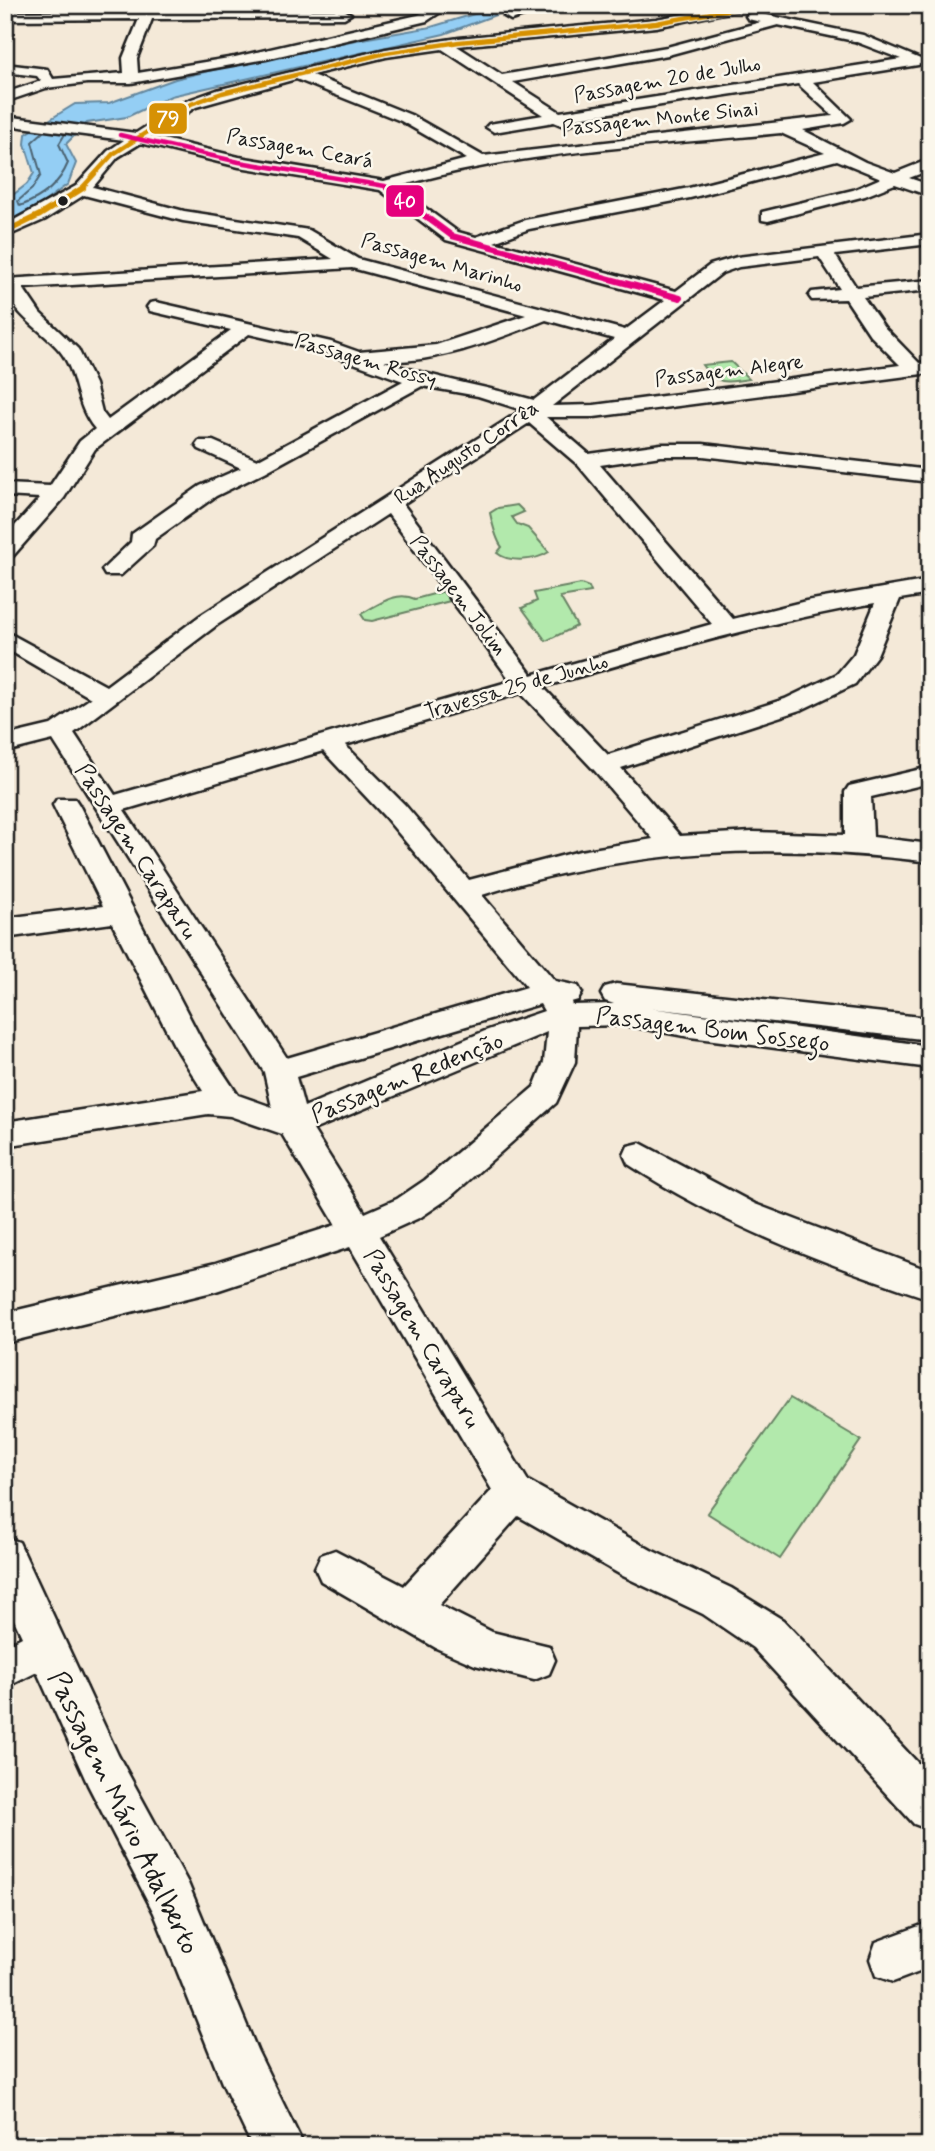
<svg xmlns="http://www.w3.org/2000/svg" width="935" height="2151" font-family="Mynerve,sans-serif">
<rect width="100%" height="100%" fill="#f4e9d8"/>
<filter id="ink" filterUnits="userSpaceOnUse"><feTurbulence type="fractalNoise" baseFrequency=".0143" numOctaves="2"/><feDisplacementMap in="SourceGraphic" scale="14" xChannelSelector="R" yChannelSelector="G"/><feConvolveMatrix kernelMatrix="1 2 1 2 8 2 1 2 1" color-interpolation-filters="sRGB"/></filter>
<g filter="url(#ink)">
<g fill="#b2e9ac" stroke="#678264" stroke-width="2">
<path d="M731,362L749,379C727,383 715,385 702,365Z"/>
<path d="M517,505L524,512L512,517L517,524L528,528L549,552C535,561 509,563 497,553L502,547C496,540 492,522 490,513L498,508Z"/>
<path d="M581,584L589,587L591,592L560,597L577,626L546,641L522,608L537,601L534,593Z"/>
<path d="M445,591L450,601L372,621L365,620L361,614C378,605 396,590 415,599Z"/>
<path d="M790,1398L861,1440L780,1559L707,1513Z"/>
</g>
<path fill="#94cef4" stroke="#64879e" stroke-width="2" d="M504,5H531L498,14L444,34L171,96L127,117L87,123L66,144L76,163L68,184L40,205L5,223V201L27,184L34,173L25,144L26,134L75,104L109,103L175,79L288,52L431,27Z"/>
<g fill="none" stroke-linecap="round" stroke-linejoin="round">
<path stroke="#4c6372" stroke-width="2" d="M43,132L32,142L41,175L32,189L18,201L20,206C42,198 59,185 68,163L59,144L65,134"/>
<defs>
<g id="minor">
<path d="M144,5H157L155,11L344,10L351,14L344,18L152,19L137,58L138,73L235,57L418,15L435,5H451L427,21L266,59L131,83H87L46,88L5,102V93L41,81L37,76L5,72V64L47,69L53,79L124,73L123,58L139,19L5,20V12L142,11Z"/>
<path d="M536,5H557L511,20L504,16Z"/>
<path d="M733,5H762L656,27L457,46L502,75L667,47L761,22L748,19L746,16L753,12L863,35L925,61L918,65L813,82L851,119L844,123L803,130L865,162L895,173L930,159V170L909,178L930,185V196L895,184L865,196L768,221L762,220V212L853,190L881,178L837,160L690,198L529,229L494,242L676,291L710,265L737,257L930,234V244L835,255L856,287L930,280V290L863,297L884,327L919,363L930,361V373L594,417H546L589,454L661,444H703L930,470V482L703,456H661L600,465L733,619L806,601L930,580V594L900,599L877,655L855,684L803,709L621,768L680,836L753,832L845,835V792L849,786L930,767V783L871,797L873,837L930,844V862C773,842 633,848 482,895L555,981L578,986L582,993L578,1000L571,1002L572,1005L614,1004L605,1001L601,994L605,987L616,984L930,1018V1040L651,1008L930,1046V1068L690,1037L624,1025L577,1026L575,1062L556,1103L449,1198L421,1217L379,1236L528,1481L651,1550L731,1588L783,1620L930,1776V1830L914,1824L753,1648L703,1614L623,1576L518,1516L439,1605L492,1632L549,1646L555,1660L549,1674L534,1680L475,1665L436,1648L321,1581L315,1568L321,1555L335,1550L404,1586L492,1490L350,1247L216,1291L5,1343V1313L216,1263L336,1225L282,1134L230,1116L208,1114L5,1146V1122L203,1091L174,1045L112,923L5,938V918L103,906L53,805L57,799H75L79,805L202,1041L238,1095L272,1107L264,1072L53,740L5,752V736L51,725L91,698L5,648V631L106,686L201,615L522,410L478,396L422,386L265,472L216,496L155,539L153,546L121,575H105L102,570L131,542L132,534L200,486L241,468L199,449L196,445L199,441H213L257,460L403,381L318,350L249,334L95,449L64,498L13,556L5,558V537L40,498L5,496V484L50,486L80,441L95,429C74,404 78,373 60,351C41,328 5,311 5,279L333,259L298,238L183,221L84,195L46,219L5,237V225L76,186L108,151L124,140L5,125V116L136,133L186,101L217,90L386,49L459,38L656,19ZM778,25L854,41L901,59L560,112L513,82L668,55ZM442,49L543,115L489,124L486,127L494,132L554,122L566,127L573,123L571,119L798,84L833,116L483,156L411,115L312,75L386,57ZM296,79L401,121L467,159L384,181L239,157L151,136L196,107ZM781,133L825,153L689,188L525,220L476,237L458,232L397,187C521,150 653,146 781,133ZM141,143L239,167L380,190L446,240L665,300L625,330L358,259L309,230L184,211L93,187L118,157ZM819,257L840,289L812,292L809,296L812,300L846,299L870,335L900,365L594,405L552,406L722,273L739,267ZM352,268L526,315L436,345L359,352L331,342L156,302L150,303L147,307L150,311L231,330L108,420L102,412L95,384L78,349L40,313L23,288ZM546,320L614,339L534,400C484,386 433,378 384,361C440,363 495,340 546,320ZM529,423L578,465L712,624L532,675L403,504ZM388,514L511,681L115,795L74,733L217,625ZM875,603L854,654L837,674L785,699L608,755L543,687C653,655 761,623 875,603ZM521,693L595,771L653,839L580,851L469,880L405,805L345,745ZM323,751L385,817L527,987L287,1058L124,810ZM540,1004L544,1011L485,1031L304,1107L296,1077ZM547,1032L544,1062L534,1087L425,1180L397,1199L365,1213L313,1130Z"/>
<path d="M640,1143L755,1204L930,1271V1299C825,1264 721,1225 628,1164L624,1155L628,1146Z"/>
<path d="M5,1537L19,1542L118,1755L188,1883L257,2050L304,2146H252L222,2083L154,1913L88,1785L37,1672L5,1688V1646L22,1637L5,1600Z"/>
<path d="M930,1922V1968L893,1982L876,1976L870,1959L876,1942Z"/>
</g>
</defs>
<use href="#minor" stroke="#1c1c1c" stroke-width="5"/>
<use href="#minor" fill="#fbf7ec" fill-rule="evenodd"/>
<defs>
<path id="bus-1-far1" d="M81,189L113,154L191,104L222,93L386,53L459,42L656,23L756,5"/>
<path id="bus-1" d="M5,232L40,215L83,188"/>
<path id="bus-2-far1" d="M120,135L239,162L385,186L389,189"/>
<path id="bus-2" d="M387,188L452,236L680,298"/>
</defs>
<use href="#bus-1-far1" stroke="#fbf7ec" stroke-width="7"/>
<use href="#bus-1" stroke="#fbf7ec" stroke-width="9"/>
<use href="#bus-2-far1" stroke="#fbf7ec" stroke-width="7"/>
<use href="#bus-2" stroke="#fbf7ec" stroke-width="9"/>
<use href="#bus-1-far1" stroke="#d69104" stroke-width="4.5"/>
<use href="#bus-1" stroke="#d69104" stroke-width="6"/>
<use href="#bus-2-far1" stroke="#e5007d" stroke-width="4.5"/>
<use href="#bus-2" stroke="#e5007d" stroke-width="6"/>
</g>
</g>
<circle fill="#1c1c1c" stroke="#fbf7ec" stroke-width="2.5" cx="63" cy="201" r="6"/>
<g text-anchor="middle" stroke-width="5" stroke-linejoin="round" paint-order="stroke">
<g font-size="21" fill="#1c1c1c" stroke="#fbf7ec">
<text transform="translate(667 79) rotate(-10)" y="7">Passagem 20 de Julho</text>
<text transform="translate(660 118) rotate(-6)" y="7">Passagem Monte Sinai</text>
<text transform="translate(300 148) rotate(10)" y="7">Passagem Ceará</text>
<text transform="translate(442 262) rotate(16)" y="7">Passagem Marinho</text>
<text transform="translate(366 360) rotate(16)" y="7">Passagem Rossy</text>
<text transform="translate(729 370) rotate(-7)" y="7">Passagem Alegre</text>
<text transform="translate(466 452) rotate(-34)" y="7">Rua Augusto Corrêa</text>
<text transform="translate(459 595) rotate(53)" y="7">Passagem Jolim</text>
<text transform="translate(516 686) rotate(-16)" y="7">Travessa 25 de Junho</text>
</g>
<g font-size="24" fill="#1c1c1c" stroke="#fbf7ec">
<text transform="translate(137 851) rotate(57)" y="8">Passagem Caraparu</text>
<text transform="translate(713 1029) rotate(7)" y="8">Passagem Bom Sossego</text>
<text transform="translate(407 1077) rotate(-22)" y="8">Passagem Redenção</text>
<text transform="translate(423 1338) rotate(59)" y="8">Passagem Caraparu</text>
</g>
<g font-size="28" fill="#1c1c1c" stroke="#fbf7ec">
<text transform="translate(125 1812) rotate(64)" y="10">Passagem Mário Adalberto</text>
</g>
</g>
<g stroke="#fbf7ec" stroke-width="2.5">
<rect x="148" y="102" width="40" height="33" rx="7" fill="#d69104"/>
<rect x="385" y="184" width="40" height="34" rx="7" fill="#e5007d"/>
</g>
<g font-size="19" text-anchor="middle" font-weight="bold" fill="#fff">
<text x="168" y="125">79</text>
<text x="405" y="208">40</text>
</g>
<rect width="935" height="2151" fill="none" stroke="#fbf7ec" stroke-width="28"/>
<rect x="14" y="14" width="907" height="2123" fill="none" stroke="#1c1c1c" stroke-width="2.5" filter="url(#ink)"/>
</svg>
